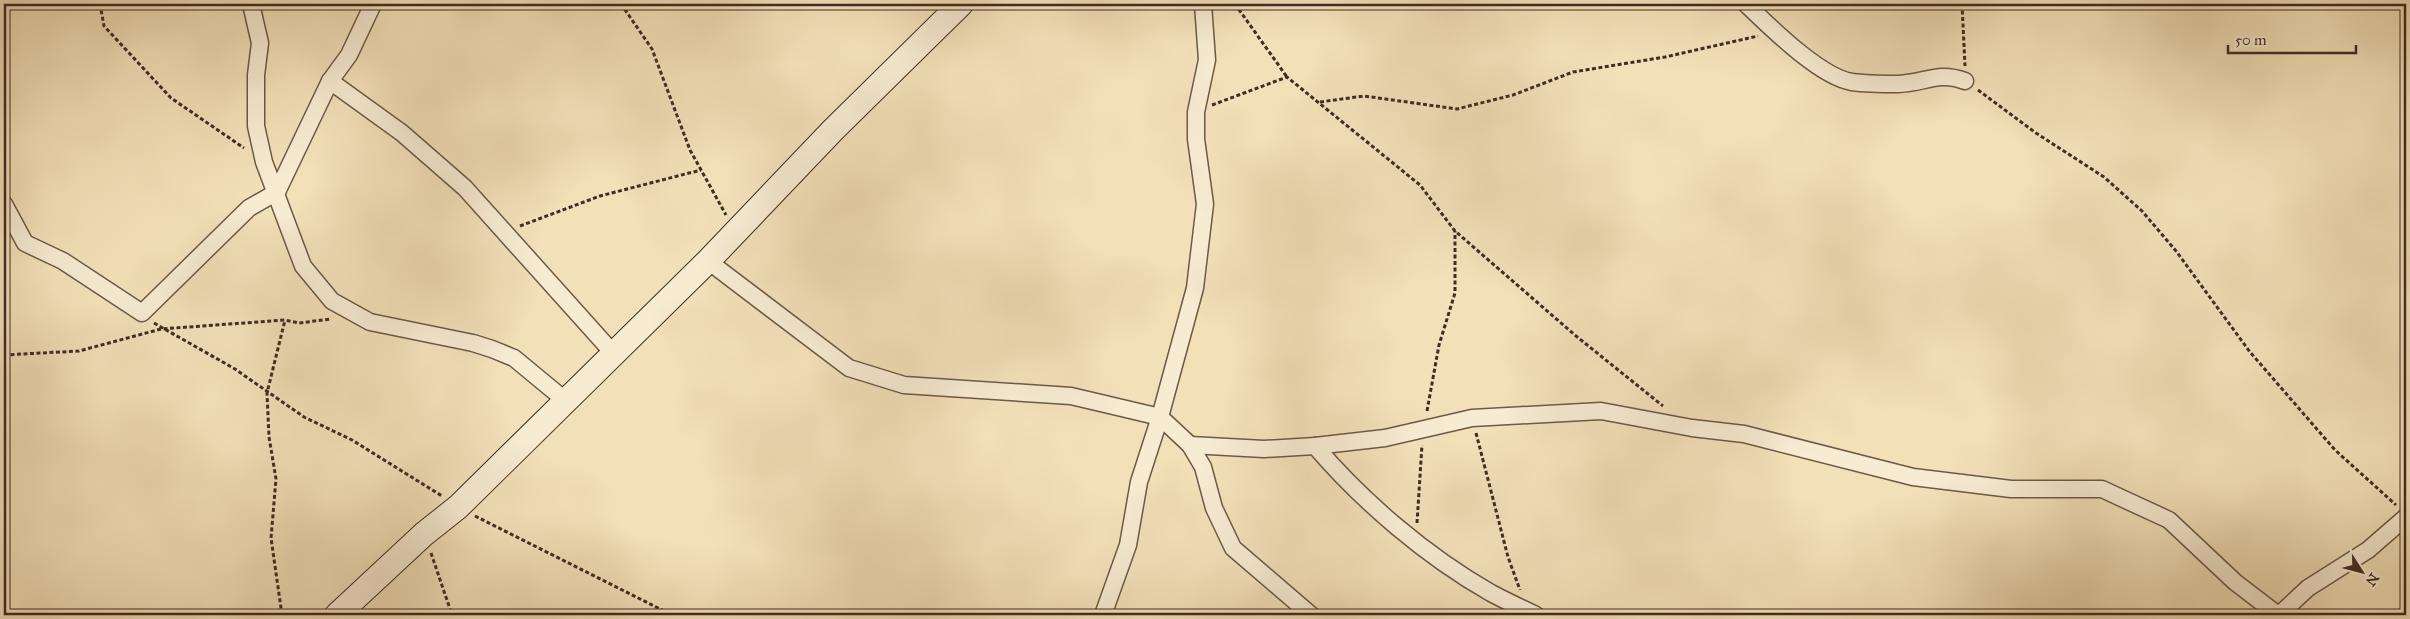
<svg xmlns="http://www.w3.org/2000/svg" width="2410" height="619" font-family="'IM FELL Great Primer',serif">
<rect width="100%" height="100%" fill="#f2e0b9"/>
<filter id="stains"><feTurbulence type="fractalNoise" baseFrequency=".004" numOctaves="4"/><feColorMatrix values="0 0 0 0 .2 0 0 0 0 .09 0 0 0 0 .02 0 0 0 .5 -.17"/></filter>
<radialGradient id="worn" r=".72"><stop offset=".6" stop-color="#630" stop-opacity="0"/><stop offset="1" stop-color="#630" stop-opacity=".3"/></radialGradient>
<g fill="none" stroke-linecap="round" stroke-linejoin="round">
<defs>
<g id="street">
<path d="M251,4L260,43L256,75V126L264,162L303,266L332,301L370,322L473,343L492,349L514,358L566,401"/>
<path d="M1746,4C1770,27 1820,77 1852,82C1867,84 1884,84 1898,84C1926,83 1937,71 1965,81"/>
<path d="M330,81L402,133L465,188L613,353"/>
<path d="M4,204L25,243L63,261L142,313L249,208L277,192L330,81L349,55L373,4"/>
<path d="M708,261L849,368L904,385L1071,396L1160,417L1190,445L1203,467L1214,508L1233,548L1311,615"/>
<path d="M1190,445L1264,449L1315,446L1385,438L1472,418L1601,411L1692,428L1744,434L1913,477L2011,489H2102L2169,520L2235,582L2278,615"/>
<path d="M1315,446C1363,502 1426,556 1491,593C1506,601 1521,608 1536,615"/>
<path d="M1103,615L1128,545L1139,482L1160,417L1195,288L1205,204L1196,139V112L1207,60L1203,4"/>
<path d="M2279,615L2308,588L2368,550L2406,517"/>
</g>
<path id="secondary" d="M337,615L424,534L458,507L708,261L833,130L961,4"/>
</defs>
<use href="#street" stroke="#6c5948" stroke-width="19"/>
<use href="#secondary" stroke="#402c22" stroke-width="26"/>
<g stroke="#402c22" stroke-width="3" stroke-dasharray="4 2.5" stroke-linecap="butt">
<path d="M100,4L104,26L171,98L244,148"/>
<path d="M621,4L652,49L690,150L726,215"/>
<path d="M1235,4L1287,77"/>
<path d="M1962,4L1965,66"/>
<path d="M1978,90L2036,133L2104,177L2142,211L2176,251L2250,352L2335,450L2396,505"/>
<path d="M1320,102L1364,96L1457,109L1513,95L1573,72L1665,57L1758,36"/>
<path d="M1212,105L1287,77L1420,185L1455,231L1576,336L1663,406"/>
<path d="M520,226L600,196L701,170"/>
<path d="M154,323L235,369L304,417L352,440L442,496"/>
<path d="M4,355L79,351L161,329L285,320L299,323L331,319"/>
<path d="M1427,411L1439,345L1455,293V231"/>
<path d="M1476,433L1508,557L1520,590"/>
<path d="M475,516L672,615"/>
<path d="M1417,523L1422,445"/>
<path d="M431,553L452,615"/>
<path d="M282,615L271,538L276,479L269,437L267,393L285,320"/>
</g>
<use href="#street" stroke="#f7ebd2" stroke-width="16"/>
<use href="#secondary" stroke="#f7ebd2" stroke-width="24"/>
</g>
<rect width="2410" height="619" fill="none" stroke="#f2e0b9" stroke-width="20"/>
<rect x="5" y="5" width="2400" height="609" fill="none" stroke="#402c22" stroke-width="2.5"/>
<rect x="10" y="10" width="2390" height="599" fill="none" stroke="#402c22"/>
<g transform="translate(2362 572) rotate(126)" stroke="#f7ebd2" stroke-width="4" paint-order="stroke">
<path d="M0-4L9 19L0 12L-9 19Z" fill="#402c22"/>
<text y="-8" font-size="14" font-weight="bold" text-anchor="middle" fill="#402c22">N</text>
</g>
<path d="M2228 45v8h128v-8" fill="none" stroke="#402c22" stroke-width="2.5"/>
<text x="2235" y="45" font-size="15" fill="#402c22" stroke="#f7ebd2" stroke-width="4" paint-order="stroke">50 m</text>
<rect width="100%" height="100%" filter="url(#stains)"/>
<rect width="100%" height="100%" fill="url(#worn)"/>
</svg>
